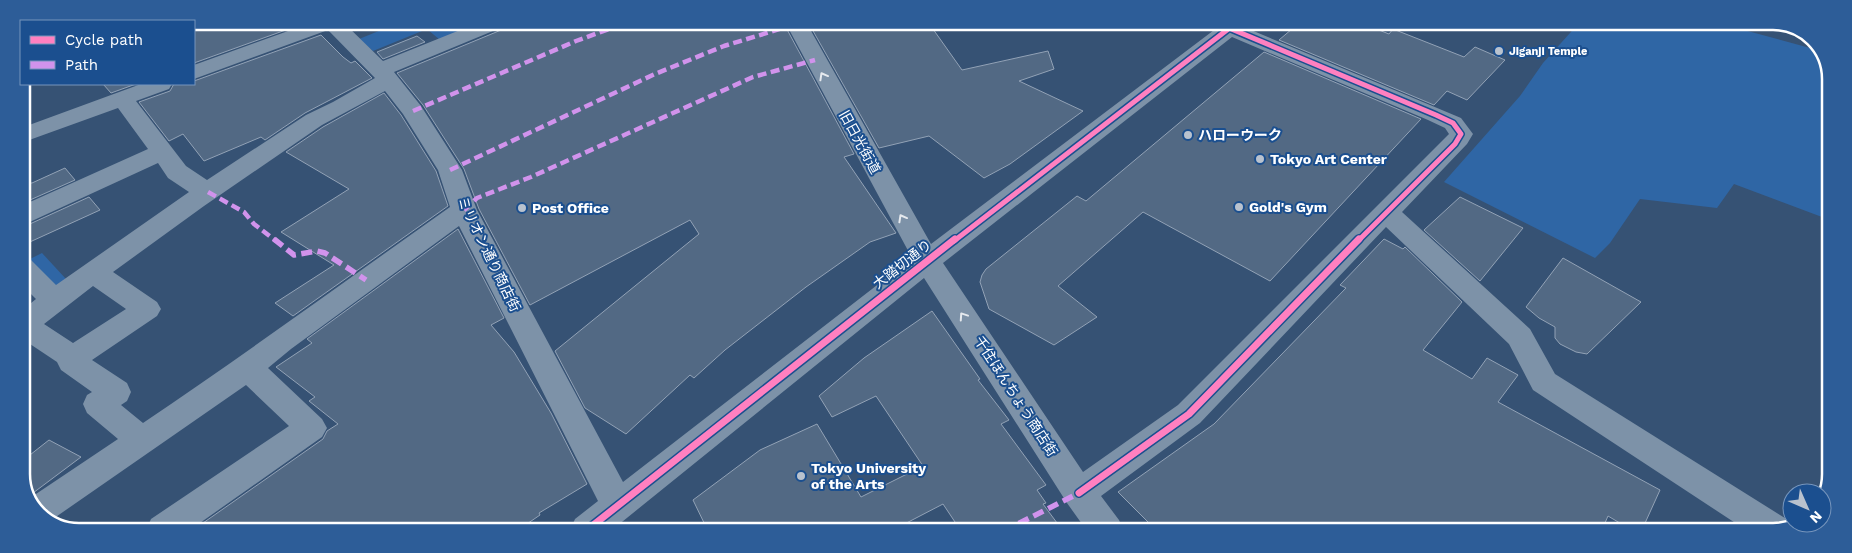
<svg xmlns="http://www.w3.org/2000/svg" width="1852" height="553" font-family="'Work Sans','Noto Sans JP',sans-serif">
<rect width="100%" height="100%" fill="#365274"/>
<g fill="#2f66a5">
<path d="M401,22H457L466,29L440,40L427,29L373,51L359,39Z"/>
<path d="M1579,23H1718L1821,51L1831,75L1830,220L1734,184L1717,208L1640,199L1610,243L1595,258L1444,182L1520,96L1543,63Z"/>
<path d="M42,253L66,279L47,292L22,263Z"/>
</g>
<g fill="#526984" stroke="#92a2b6">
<path d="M207,21L308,22L194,63V26Z"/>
<path d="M510,22H719L721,30L747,22H783L854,154L844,157L896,233L870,242L806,287L725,350L694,378L690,375L626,434L585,408L555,351L699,234L690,220L530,305L479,209L464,169L423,105L397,73L506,28Z"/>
<path d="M808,22H928L962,70L1048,51L1054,69L1019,81L1083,111L1010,164L984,178L929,136L879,148Z"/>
<path d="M1299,23H1361L1389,34L1393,29L1464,57L1475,47L1505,60L1467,100L1447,91L1434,105L1279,40Z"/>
<path d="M321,35L343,57L351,63L355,61L372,78L305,113L265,140L261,137L204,161L183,134L169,141L139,102L170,91L174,84H194V81Z"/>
<path d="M417,36L425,42L383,59L377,52Z"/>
<path d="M1264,52L1421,119L1270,281L1143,212L1058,286L1097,317L1054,345L989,309L980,282L982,275L986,269L1077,196L1086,201Z"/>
<path d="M103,84H136L111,93Z"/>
<path d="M384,93L401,115L436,171L448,206L293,316L275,303L334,265L281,232L349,189L286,152L323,127Z"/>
<path d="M65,168L75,180L21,204V183H32Z"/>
<path d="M89,197L100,210L21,246V228Z"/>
<path d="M1460,197L1523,228L1480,281L1424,230Z"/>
<path d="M458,229L504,318L491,325L514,352L551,413L587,484L539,513L540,515L518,530H193L323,439L327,431L338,424L309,401L315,397L276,367L312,343L307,339Z"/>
<path d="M1384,239L1403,249L1405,247L1462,302L1423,350L1472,379L1487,358L1518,375L1498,402L1660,490L1641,532H1635L1608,516L1601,532L1157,531L1118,492L1214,424L1346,288L1340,285Z"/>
<path d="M1563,258L1641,302L1587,354L1576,352L1560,344L1555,338V327L1539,318L1526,307Z"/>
<path d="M932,311L980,379L978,380L1009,420L1001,424L1046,485L1037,490L1046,503L1043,504L1063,531H961L943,504L891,531H708L693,500L760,450L817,424L861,497L923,466L876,396L832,417L819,396L864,358Z"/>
<path d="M49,440L81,457L29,496L21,478V462Z"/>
</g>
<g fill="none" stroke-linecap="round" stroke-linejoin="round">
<path fill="#7d92a8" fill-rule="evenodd" d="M313,22H343L383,61L480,22H508L505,26L394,72L421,106L462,170L477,210L623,482L912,258L785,22H806L931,244L1222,24L1246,23L1244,27L1461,118L1473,134L1467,144L1402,212L1530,329L1555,374L1788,520L1791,526L1773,532H1749L1533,390L1509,344L1386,227L1200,423L1101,496L1119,520L1124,531H1087L1067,503L924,278L612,530H570L575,519L598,501L459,226L291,349L268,368L322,419L327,428L322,437L190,530H146L151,519L289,426L246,385L50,521L35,512L30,498L118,439L87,413L83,404L87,395L92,392L61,370L57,362L21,338V311L36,299L21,284V257L31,260L56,285L189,192L168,178L158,163L21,226V206L148,149L118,108L21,143V128L141,84H172L169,89L136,101L186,166L207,180L306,115L333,102L375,78L328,30L194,79V65ZM1232,37L1428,120L1445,128L1449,134L1178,405L1083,472L943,263ZM385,91L403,114L438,170L450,207C348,279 247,353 143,423L121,405L127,401L131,392L127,383L92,360L157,316L161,309L157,302L113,272L204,206L322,125ZM93,286L126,309L73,343L44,324Z"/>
<g stroke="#d193ec" stroke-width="4.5" stroke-dasharray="9 4.5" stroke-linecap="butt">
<path d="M413,111L576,41L628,22"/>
<path d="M450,170L655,74L724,46L796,24"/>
<path d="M208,192L244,212L254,224L276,241"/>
<path d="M464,210L477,198L531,177L753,77L815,60"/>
</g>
<g stroke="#d193ec" stroke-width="5.5" stroke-dasharray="11 5.5" stroke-linecap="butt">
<path d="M274,239L294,255L317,251L325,253L366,280"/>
<path d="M1004,531L1079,493"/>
</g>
<defs>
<g id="cycleway-far1">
<path d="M1229,28L1436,115L1453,123L1461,134L1455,144L1358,241"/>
<path d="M954,241L1236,23"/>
</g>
<g id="cycleway">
<path d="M1079,493L1189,414L1359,239"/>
<path d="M587,530L955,239"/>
</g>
</defs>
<use href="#cycleway-far1" stroke="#1b4f8f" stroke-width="8"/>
<use href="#cycleway" stroke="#1b4f8f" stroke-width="10"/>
<use href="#cycleway-far1" stroke="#ff80c0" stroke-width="5"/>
<use href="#cycleway" stroke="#ff80c0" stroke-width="7"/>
</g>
<defs><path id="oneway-chevron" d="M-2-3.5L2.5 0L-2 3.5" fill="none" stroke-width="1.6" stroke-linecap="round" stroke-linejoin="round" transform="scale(1.25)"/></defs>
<g stroke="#e5e9ee">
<use href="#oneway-chevron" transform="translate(823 76) rotate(-119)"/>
<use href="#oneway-chevron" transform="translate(902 218) rotate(-119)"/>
<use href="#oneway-chevron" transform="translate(963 316) rotate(-124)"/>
</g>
<g fill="#b9c2ce" stroke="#1b4f8f" stroke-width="2">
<circle cx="1499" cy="51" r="5"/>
<circle cx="1188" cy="135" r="5"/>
<circle cx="1260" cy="159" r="5"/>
<circle cx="1239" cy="207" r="5"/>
<circle cx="522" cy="208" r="5"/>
<circle cx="801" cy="476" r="5"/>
</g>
<g text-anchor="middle" stroke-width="4" stroke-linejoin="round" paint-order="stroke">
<g font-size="11" font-weight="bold" fill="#fff" stroke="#1b4f8f" text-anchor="start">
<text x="1509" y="55">Jiganji Temple</text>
</g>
<g font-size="14" font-weight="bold" fill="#fff" stroke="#1b4f8f" text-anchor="start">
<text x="1198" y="140">ハローウーク</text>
<text x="1270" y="164">Tokyo Art Center</text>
<text x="1249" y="212">Gold's Gym</text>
<text x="532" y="213">Post Office</text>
<text x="811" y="473">Tokyo University<tspan x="811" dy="16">of the Arts</tspan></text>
</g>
<g font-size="14" fill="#fff" stroke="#1b4f8f">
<text transform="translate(860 142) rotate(61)" y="5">旧日光街道</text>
<text transform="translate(489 254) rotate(64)" y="5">ミリオン通り商店街</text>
<text transform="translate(902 264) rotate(-38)" y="5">大踏切通り</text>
<text transform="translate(1016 396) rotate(57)" y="5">千住ほんちょう商店街</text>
</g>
</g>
<path d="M0 0H1852V553H0ZM79 30H1773A49 49 0 0 1 1822 79V474A49 49 0 0 1 1773 523H79A49 49 0 0 1 30 474V79A49 49 0 0 1 79 30Z" fill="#2d5d98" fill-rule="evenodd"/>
<path fill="none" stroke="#fff" stroke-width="2.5" d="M79 30H1773A49 49 0 0 1 1822 79V474A49 49 0 0 1 1773 523H79A49 49 0 0 1 30 474V79A49 49 0 0 1 79 30Z"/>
<rect x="20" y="20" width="175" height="65" fill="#1b4f8f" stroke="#7695bc"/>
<rect x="30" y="36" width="25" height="8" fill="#ff80c0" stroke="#7695bc"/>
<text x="65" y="45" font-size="15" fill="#ffffff">Cycle path</text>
<rect x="30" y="61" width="25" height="8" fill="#d193ec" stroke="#7695bc"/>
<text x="65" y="70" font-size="15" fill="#ffffff">Path</text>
<g transform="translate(1807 508) rotate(135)"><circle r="24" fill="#1b4f8f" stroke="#7695bc"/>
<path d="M0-4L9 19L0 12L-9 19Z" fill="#b9c2ce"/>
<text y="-8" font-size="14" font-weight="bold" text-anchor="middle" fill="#ffffff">N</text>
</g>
</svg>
